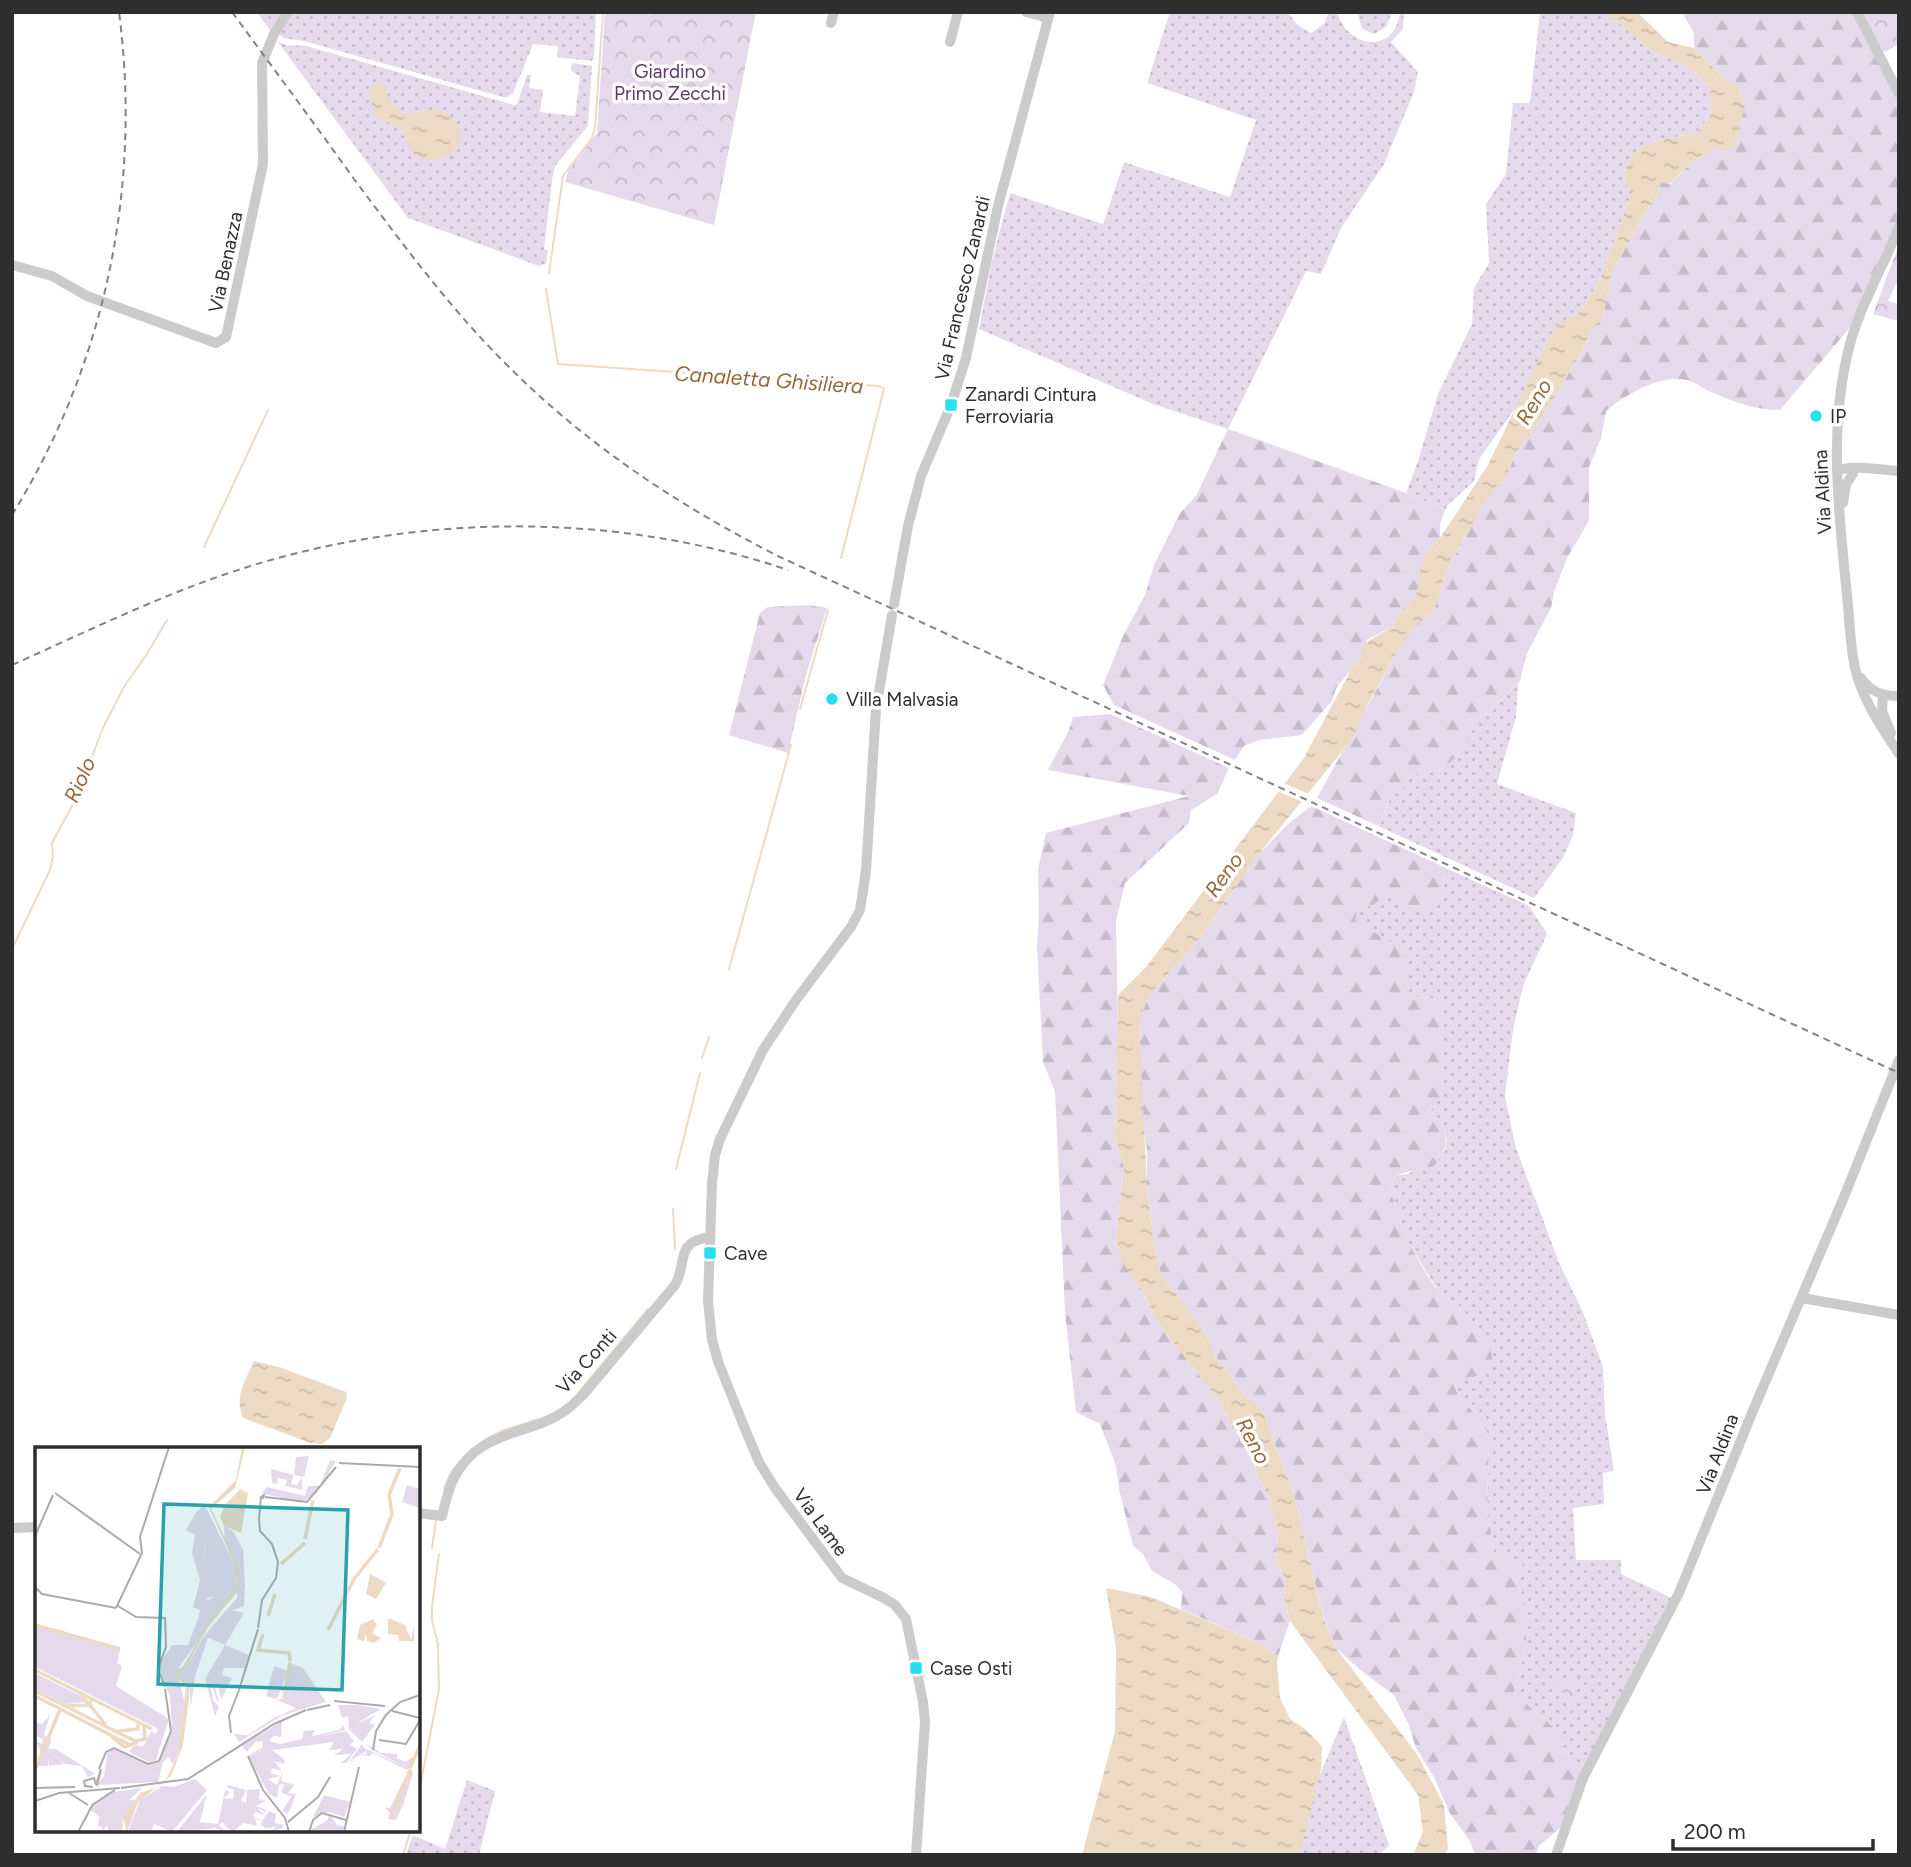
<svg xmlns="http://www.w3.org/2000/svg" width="1911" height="1867" font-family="Figtree,sans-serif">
<defs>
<pattern id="grass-dots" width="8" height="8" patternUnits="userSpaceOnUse" patternTransform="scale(1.75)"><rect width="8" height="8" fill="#e5daec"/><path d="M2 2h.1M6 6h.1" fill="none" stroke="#c5bbcb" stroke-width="1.8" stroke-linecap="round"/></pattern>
<pattern id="forest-firs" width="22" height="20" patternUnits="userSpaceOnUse" patternTransform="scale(1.75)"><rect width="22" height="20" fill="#e5daec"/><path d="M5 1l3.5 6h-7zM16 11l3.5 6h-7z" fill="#c5bbcb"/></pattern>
<pattern id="park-crowns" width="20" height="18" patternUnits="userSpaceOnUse" patternTransform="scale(1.75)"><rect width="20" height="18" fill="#e5daec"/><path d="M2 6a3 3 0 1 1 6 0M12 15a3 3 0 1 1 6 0" fill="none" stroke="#c5bbcb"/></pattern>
<pattern id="water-ripples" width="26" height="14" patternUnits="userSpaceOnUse" patternTransform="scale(1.75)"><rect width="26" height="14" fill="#eddac5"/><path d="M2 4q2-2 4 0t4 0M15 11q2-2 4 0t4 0" fill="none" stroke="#cba"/></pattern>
</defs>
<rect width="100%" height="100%" fill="#fff"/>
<g fill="url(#grass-dots)">
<path d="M257,12H284L272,33Z"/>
<path d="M293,12H596L594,56L592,61L557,57L558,46L533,44L513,93L506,98L304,41L284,38L279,34Z"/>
<path d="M1170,12H1288L1296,24L1311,33L1324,24L1329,12H1337C1348,49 1395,55 1400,12H1404L1403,29L1391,42L1418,72L1414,92L1384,164L1341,228L1321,274L1306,271L1228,429L1153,404L979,329L992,261L1010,193L1103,224L1124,162L1230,197L1256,120L1147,83Z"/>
<path d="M1357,12H1392L1386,27L1374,34L1362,29Z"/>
<path d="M1540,12H1606L1654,53L1684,64L1710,86L1711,113L1698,133L1663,139L1624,170L1630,197L1600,280L1580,312L1556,325L1521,400L1479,459L1474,481L1448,505L1445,510L1406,493L1417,464L1438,394L1472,324L1474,288L1489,263L1486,204L1506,174L1513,103H1530Z"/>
<path d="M278,42L287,45L306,46L514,105L517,104L527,75H531L529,88L543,90L540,112L575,116L580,76L571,71L572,63L592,66L588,126L555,166L552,180L544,249L548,250L546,264L539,266L408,218Z"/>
<path d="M1518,683L1516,717L1497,784L1576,813L1573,836L1562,859L1534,898L1378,826L1391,797L1403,789L1411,773L1424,774L1440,770L1455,758L1466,742L1472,724L1496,705Z"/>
<path d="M1446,868L1529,906L1547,934L1523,986L1513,1030L1505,1096L1516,1148L1560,1265L1582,1310L1603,1367L1605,1414L1614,1471L1603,1473L1604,1504L1573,1508L1576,1560H1621V1574L1676,1600L1585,1775L1572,1763L1552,1726L1514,1693L1526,1644V1605L1516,1580L1494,1553L1487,1509L1489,1444L1486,1426L1458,1397L1454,1379L1458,1304L1441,1295L1408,1242L1390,1190L1395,1175L1408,1174L1445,1151L1447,1139L1442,1122L1433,1117L1431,1103L1444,1079V1006L1431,998L1400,996L1407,977L1354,921L1359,909L1373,905L1386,894L1410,907L1441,902Z"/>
<path d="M1344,1717L1389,1845L1379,1855H1287Z"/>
<path d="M467,1780L495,1791L479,1855H406L413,1835L445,1849Z"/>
</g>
<g fill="url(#forest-firs)">
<path d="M1682,12H1856L1899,90V231L1870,304L1780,410C1755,410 1734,402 1711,392C1703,388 1695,382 1686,380C1660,374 1625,395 1606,411L1601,438L1589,467V521L1567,558L1554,592L1551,608L1526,655L1520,681L1496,705L1472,724L1466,742L1455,758L1440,770L1424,774L1411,773L1403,789L1391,797L1378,826L1317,798L1399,649L1409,633L1439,598L1446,571L1484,503L1506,478L1514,456L1548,408L1586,344L1590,331L1601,324L1613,271L1640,221L1649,206L1654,203L1661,182L1670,184L1690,164L1719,145L1745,106L1737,86L1725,79L1694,48V33Z"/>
<path d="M1228,429L1406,493L1445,510L1440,524V538L1427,551L1416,597L1399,613L1393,626L1367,640L1362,656L1336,688L1332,701L1302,735L1259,740L1244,746L1235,760L1114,705L1103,685L1123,636L1145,595L1154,565L1180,513L1196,496Z"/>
<path d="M809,605L827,608L806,675L788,753L729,735L760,613L768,607Z"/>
<path d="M1110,714L1229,768L1217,794L1191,810L1189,823L1125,883L1116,921L1118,1028L1115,1138L1124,1167L1116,1239L1157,1321L1220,1402L1232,1427L1246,1443L1254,1460L1257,1476L1269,1497L1278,1532L1276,1563L1285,1577L1284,1598L1290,1621L1278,1656L1259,1643L1181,1609L1182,1592L1175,1584L1152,1571L1143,1554L1133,1546L1119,1489L1116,1466L1100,1424L1076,1412L1065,1312L1055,1091L1043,1062L1037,946L1039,915L1038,869L1046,833L1189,796L1048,770L1069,730L1073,717Z"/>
<path d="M1311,806L1446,868L1441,902L1433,911L1422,913L1386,895L1373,905L1359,909L1354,921L1396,945L1408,956L1407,977L1401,996L1431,998L1444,1006V1079L1442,1100L1431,1103L1433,1117L1442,1122C1449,1144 1447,1148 1434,1166L1395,1175L1390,1190L1408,1242L1427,1275L1441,1295L1458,1304L1490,1342L1492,1361L1485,1374L1454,1380L1458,1397L1486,1425L1489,1444L1487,1509L1494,1553L1524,1561L1516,1580L1526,1605V1644L1514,1693L1552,1726L1572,1763L1585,1775L1567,1822L1539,1846L1536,1855H1475L1470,1841L1449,1812L1434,1777L1416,1748L1408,1723L1394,1695L1360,1670L1336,1648L1323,1616L1294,1495L1261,1407L1244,1395L1216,1357L1206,1334L1161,1275L1154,1244L1147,1185V1149L1143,1124L1140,1062L1139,1024L1147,999L1202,935L1258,855L1287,825Z"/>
</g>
<g fill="url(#park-crowns)">
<path d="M605,12H636L650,15L651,12H756L714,225L565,182L568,171L597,133Z"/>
<path d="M1863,12H1899V44L1885,52L1880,50Z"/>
<path d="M1899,245V278L1888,301L1899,304V321L1873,314Z"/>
<path d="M1571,1677L1580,1678L1571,1711L1566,1710L1567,1697L1556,1686L1557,1680Z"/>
</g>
<g fill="url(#water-ripples)">
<path d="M1606,12H1637L1668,42L1694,48L1725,79L1737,85L1745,106L1735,146L1724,152L1719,146L1690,164L1669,184L1661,182L1654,203L1649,206L1640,221L1613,271L1601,324L1590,331L1586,344L1548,408L1514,456L1506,478L1484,503L1446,571L1439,598L1433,611L1417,625L1399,649L1369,702L1352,739L1258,855L1202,935L1147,999L1139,1024L1147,1185L1154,1244L1161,1274L1206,1334L1216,1357L1244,1395L1261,1407L1294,1495L1323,1617L1336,1648L1417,1754L1444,1805L1448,1849L1445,1855H1413L1423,1832L1418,1795L1290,1621L1284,1598L1285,1577L1276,1563L1278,1532L1269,1497L1257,1476L1254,1460L1246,1443L1232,1427L1220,1402L1157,1321L1145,1296L1121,1260L1116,1239L1124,1167L1115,1138L1118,995L1146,967L1304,758L1352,668L1362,656V645L1393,626L1399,613L1416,597L1421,565L1427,551L1440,538L1488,465L1556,324L1580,312L1600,280L1630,197L1624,171L1637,149L1663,139L1698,133L1711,113L1710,86L1684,64L1654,53Z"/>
<path d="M379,83L384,84C402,146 430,88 454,120C474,146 442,169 415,156L401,129L377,117L372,105L369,88Z"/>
<path d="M254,1361L279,1367L346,1392L347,1398L330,1438L322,1444L311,1443L243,1418C234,1397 245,1381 254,1361Z"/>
<path d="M1106,1588L1151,1597L1259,1643L1278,1656L1277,1662L1280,1698L1290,1719L1305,1729L1322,1746L1321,1770L1302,1846L1297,1855H1082L1115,1731L1116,1648Z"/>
</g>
<path fill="#fff" d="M1281,782L1311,795L1305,803L1275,790Z"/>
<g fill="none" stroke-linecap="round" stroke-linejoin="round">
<g stroke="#eddac5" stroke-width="2">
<path d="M549,273L563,176L592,138L595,128L603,12"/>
<path d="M546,289L558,364L879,386L884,389L841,558"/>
<path d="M204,547L268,410"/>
<path d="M800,709L828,610"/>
<path d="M12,949L50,870L53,856L52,843L72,806L80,780L91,759L103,728L125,685L147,654L167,620"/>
<path d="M729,969L791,745"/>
<path d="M702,1058L709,1037"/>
<path d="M676,1169L700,1073"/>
<path d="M673,1209L675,1249"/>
<path d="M578,1393L648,1309"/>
<path d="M488,1438L504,1430L539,1419"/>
<path d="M444,1489L450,1474L460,1461"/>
<path d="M432,1548L436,1521"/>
<path d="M418,1797L439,1689L438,1644L432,1621V1607L439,1554"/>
<path d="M403,1855L411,1830"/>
</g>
<g stroke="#cbcbcb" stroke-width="10">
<path d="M1026,12L1048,18"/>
<path d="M1857,12L1899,94"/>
<path d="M831,23L834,12"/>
<path d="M950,42L958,12"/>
<path d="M1899,227C1882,270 1857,310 1847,356C1829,434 1839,516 1847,595C1850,622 1850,653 1858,679C1867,706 1883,730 1899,754"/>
<path d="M12,265L52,276L87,296L216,343L226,337L263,164L262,63L274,34L288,12"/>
<path d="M1837,471C1849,464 1882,470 1899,471"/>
<path d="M1843,503L1846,484L1853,474"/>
<path d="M894,604L908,526L921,476L951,405L966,358L998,206L1050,12"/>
<path d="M892,615L876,709L866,871L860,910L851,927L796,1000L763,1050L720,1139L715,1155L712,1184L708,1301L712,1340L719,1364L745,1429L759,1462L775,1488L842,1578L884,1598L895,1605L906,1619L923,1702L925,1722L916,1855"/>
<path d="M1861,678C1870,692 1883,696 1899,696"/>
<path d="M1883,695L1882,711L1891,733"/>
<path d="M1802,1298L1899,1315"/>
<path d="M418,1513L442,1516C445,1504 448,1491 453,1480C478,1428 529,1437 566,1410C572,1406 577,1400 583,1395L675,1285C688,1262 674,1242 710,1237"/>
<path d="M12,1528L37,1527"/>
<path d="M1556,1855L1583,1778L1679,1593L1752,1413L1844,1197L1899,1060"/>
</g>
<g stroke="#838383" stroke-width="2" stroke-dasharray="7 5" stroke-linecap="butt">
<path d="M232,12C273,68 314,123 354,179C402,243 448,306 505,363C585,444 679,506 780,557L1899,1073"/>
<path d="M12,515C105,364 142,188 119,12"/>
<path d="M12,665C88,631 163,594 241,569C416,513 614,511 788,570"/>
</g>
</g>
<g fill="#26e0ee" stroke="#fff" stroke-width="2.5">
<rect x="944" y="398" width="14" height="14" rx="3.5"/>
<circle cx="1816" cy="416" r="7"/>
<circle cx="832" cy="699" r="7"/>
<rect x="703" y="1246" width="14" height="14" rx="3.5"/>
<rect x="909" y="1661" width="14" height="14" rx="3.5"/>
</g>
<g text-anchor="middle" stroke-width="7" stroke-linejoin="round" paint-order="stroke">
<g font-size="19" fill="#5b396b" stroke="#fff">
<text x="670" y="78">Giardino<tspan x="670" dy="22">Primo Zecchi</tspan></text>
</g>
<g font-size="19" fill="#2e2e2e" stroke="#fff">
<text transform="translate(225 262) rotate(-78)" y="7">Via Benazza</text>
<text transform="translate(962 288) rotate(-77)" y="7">Via Francesco Zanardi</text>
<text transform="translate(1822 492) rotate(-93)" y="7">Via Aldina</text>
<text transform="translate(586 1361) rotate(-48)" y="7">Via Conti</text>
<text transform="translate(1717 1454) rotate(-69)" y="7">Via Aldina</text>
<text transform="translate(821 1522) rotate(54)" y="7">Via Lame</text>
</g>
<g font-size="19" fill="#2e2e2e" stroke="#fff" text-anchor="start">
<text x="965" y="401">Zanardi Cintura<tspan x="965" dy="22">Ferroviaria</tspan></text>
<text x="1830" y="423">IP</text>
<text x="846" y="706">Villa Malvasia</text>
<text x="724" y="1260">Cave</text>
<text x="930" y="1675">Case Osti</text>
</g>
<g font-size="21" font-style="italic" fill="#946838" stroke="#fff">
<text transform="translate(769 380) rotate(4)" y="7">Canaletta Ghisiliera</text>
<text transform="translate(1534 402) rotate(-59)" y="7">Reno</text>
<text transform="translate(80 780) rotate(-66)" y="7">Riolo</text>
<text transform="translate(1224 875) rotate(-54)" y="7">Reno</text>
<text transform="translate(1253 1441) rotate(62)" y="7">Reno</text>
</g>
</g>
<g transform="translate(35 1447)">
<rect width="385" height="385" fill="#fff"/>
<path d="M295,13L301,14L281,47L265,56L227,46L232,40L270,49L273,39H285ZM160,67L167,75L171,105L168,109L177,124L173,132L180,150L171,151L177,159L163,172L165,163L158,160L165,133L157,106L160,88L151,83ZM0,179L85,203L82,216L87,219L81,239L134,272L121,313L114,315L94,305L98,300L89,303L102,298L108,300L116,284L121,287L123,282L0,220ZM169,189L173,191L160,229L156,259L154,238L142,227L150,223ZM190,198L214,208L210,221H189L187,228L197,231L186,253L183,238L179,237L184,254L183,256L175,235L178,253L184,260L180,269L170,232ZM255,216L268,221L291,255L248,268L204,295L199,287L213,288L237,272L261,261L242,253L250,251V245L243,244L249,240ZM0,226L44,248L51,255L30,257L0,242ZM303,258H324L346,262L314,281L313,269L307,271ZM15,268L9,288L16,292L14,302H21L60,327L53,330L47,319L30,317L10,301L29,317L14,319L13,311V319H2L7,307L0,293L7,297L8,292L0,289V275L7,277ZM340,268L334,276L340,278L327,295L313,281ZM247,274L246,290L239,289L234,294L245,297L267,292L269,284L280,283L277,289L305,283L308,278L310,283L213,308L227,301L228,295L221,294L212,305L207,299ZM137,283L146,286L143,307L138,317L133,310L128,315L123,335L62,338L69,329L72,307L78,302L111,316L123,315ZM311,284L319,294L315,298L322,302L311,316H306L316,307L299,308L308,302L294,303L299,295L237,303L250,313L249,317L239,314L247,324L237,321L236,326L245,329L233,332L242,338L248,323L246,334L260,338L253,346L261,347L255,363L252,367L247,364L256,350L246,345L250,337L244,338L242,351L234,347L213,309L250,297ZM328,295L346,306L363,307L361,311L370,315L378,310L375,321L372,323L338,306L335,309L326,308L332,307L331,304L314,315L327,297L329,301L371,320L339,304ZM160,332L172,343L137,385L119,377L116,385H93L105,353L127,339L139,340ZM194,338L211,343L206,354L211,356L212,343L225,342L224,352L231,354L221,359L231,363V365L222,361L230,368L220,365L218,369L227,374L234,364L241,367L240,376L249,378L248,381L234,385L242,380L230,381L229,379H228L226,378V376L232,372L227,375L220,371L222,379L209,376L197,385L187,375L184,378L190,385L180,381L142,385L172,347L165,375L183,377L190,343L195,345L189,351L198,352L199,343L191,340ZM107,341L94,353L101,354L87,370V385L75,381L74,376L67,385L66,371L54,362L72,346Z" fill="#e5daec"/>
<path d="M169,57L199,116L201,141L142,223L151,262L146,286L137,283L135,250L123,220L137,198H153L163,172L177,159L170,155L179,150L171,141L172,127L177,124L168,109L171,105L167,75L160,67ZM189,79L198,84L208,103L210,137L209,159L197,163L209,166L190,198L169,189L202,151L203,120L190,95Z" fill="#e5daec"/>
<path d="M236,22L259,28L256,37L262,38L267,30V43L250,39L252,33L243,31L242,37L237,36ZM372,38L385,42V61L367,55ZM239,219L253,224L242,252L231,249ZM374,322L378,326L368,358L361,373L353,372L355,366L350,361H355ZM91,352L101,354L87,373V385H73L72,376L69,381L63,379L64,370L73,375ZM197,353L220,358L210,375L193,371ZM294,366L302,378L309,379L308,384L275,383L293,373Z" fill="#e5daec"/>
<path d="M274,9L269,30L259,28L261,10ZM289,348L315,355L309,370L294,365L278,370Z" fill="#e5daec"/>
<path d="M207,0L210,1L200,41L176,62L203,118V144L172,181L150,223L142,227L154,238V251L148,298L136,329L103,355L92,385L89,373L87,385L88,370L105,346L120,341L132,331L143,307L151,239L140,229V223L148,220L171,179L201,141L199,116L174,60L201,33ZM205,42L213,46L206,86L189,79L185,70L190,58ZM335,127L351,136L341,152L331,147ZM353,171L370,178L376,193L379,178V194H364L363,188L353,187ZM338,172L342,178L337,186L346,191L339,196L332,194L331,188L329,194L322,192L325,178Z" fill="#eddac5"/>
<path fill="none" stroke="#eddac5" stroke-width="3.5" d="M270,92L278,53M344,101L357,67L354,48L365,21M246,117L270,96M233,169L240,147M0,178L85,202M293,183L319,132L343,102M228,187L223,203L254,206L255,214M0,223L117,282M0,244L100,294L110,292L109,278M44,245L71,278M0,249L95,298M249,251L255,215M31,259L55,258L56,251M83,284L103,282V275M76,289L89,300L103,295M1,321L26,260M375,321L385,298M355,372L376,322"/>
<path fill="none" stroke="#ababab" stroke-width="2" d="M304,16L385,20M20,46L105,107M230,50L272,55L301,20M0,89L18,48M0,140L7,147L81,161M83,159L101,170L130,171L131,200L123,222L130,240M81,161L107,106L105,90L134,0M223,181L227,153L241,131L243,115L237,97L225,84L224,72L226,50L229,48L228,52M204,243L223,182M299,254L350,259M272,263L295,258M357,264L385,271M196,286L194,269L204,243M344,293L371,297L385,273M338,303L341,284L351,268L365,255L385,248M213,309L228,343L250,371L254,385M64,322L71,305L79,301L113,317L124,314L136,284L130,242M62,335L66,322L62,339M58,340L50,339L49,334L59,331L61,338M0,341L40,340M86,341L153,332L239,277L271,263M34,346L53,358M0,354L24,346L85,341M57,358L80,343M253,375L283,350L295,330M43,385L58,357M274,385L278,373L287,366L311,373M309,385L324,320"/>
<path fill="#29a2ab" fill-opacity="0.15" stroke="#29a2ab" stroke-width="3.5" d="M129,57L313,63L307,243L123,237Z"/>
<rect width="385" height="385" fill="none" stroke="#2e2e2e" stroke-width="3.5"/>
</g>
<rect width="1911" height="1867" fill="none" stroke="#2e2e2e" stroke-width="28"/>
<path d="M1673 1839v10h200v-10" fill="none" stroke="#2e2e2e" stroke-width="3.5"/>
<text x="1684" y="1839" font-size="21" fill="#2e2e2e" stroke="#ffffff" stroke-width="5" paint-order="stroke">200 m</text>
</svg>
